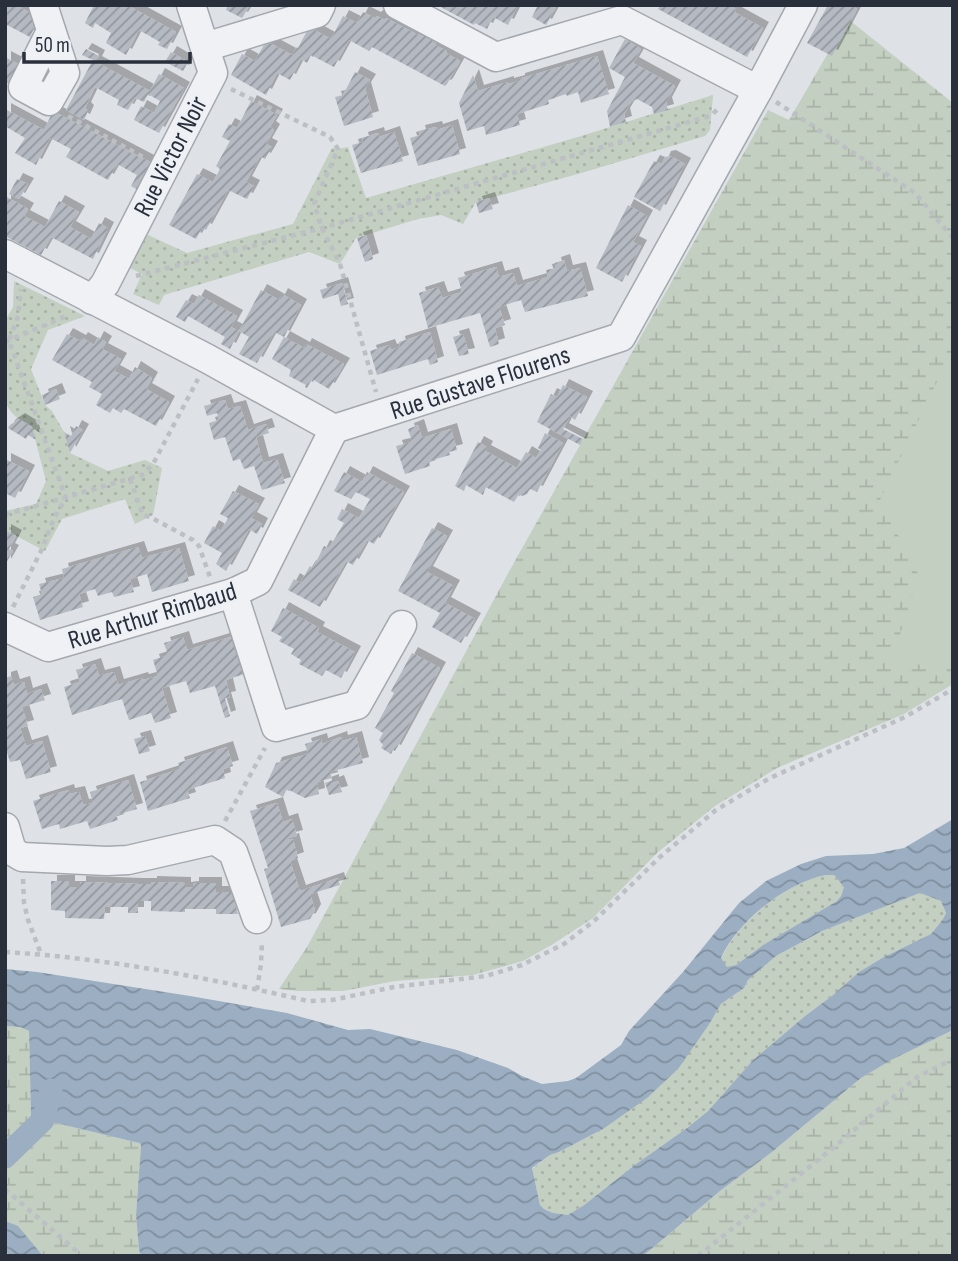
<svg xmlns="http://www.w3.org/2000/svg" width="958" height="1261" font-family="'Sofia Sans Condensed',sans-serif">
<defs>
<pattern id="grass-dots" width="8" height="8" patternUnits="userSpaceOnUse" patternTransform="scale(1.75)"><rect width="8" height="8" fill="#c3cfc0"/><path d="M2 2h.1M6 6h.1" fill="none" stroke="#a8b2a6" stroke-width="1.8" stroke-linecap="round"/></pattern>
<pattern id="wetland-marsh" width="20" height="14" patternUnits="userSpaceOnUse" patternTransform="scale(1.75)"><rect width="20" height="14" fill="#c3cfc0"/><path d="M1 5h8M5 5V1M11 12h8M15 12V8" fill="none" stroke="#a8b2a6"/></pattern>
<pattern id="water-waves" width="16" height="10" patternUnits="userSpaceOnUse" patternTransform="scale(1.75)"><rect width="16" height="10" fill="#9cafc2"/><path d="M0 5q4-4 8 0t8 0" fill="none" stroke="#7f8f9f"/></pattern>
<pattern id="building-hatch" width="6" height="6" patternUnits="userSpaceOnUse" patternTransform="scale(1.75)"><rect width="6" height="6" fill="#b5bac2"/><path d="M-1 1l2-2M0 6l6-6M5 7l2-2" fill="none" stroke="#93989f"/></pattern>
<filter id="shadow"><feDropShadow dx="6" dy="-6" stdDeviation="0" flood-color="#0004"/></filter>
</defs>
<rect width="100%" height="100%" fill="#dee1e6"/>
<g fill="url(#grass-dots)">
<path d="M713,95L710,130L705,136L578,174L476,202L463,224L441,215L418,219L356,238L340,264L309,252L164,295L159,305L133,294L142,274L116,261L133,228L187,253L293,224L332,148L338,149L348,147L366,198L578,137Z"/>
<path d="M14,281L85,316L48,330L31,369L45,405L52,411L64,432L70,453L108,471L145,460L162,468L153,515L135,524L125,499L62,519L45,551L5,530V511L36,504L46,481L32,427C19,419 11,416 5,401V321L13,307Z"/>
<path d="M826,875H834L844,887L841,896L837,901L763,945L736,965L727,968L721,959C737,922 787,882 826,875Z"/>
<path d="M920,893L941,901L946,913L943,919L931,934L882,958L859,972L833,995L805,1016L753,1060L708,1111L687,1128L636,1164L584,1205L568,1215L553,1213L544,1209L540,1205L532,1169L550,1155L559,1152L603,1129L698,1038L710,1023L721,1004L744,988L748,980L776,956L822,931Z"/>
</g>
<g fill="url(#wetland-marsh)">
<path d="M848,19L953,103V684L904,714L777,768L715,806L657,853L593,918L553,944L523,961L473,975L395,981L343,991H298L279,989L307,947L511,568L768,110L789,120Z"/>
<path d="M5,1026L20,1027L29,1031L31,1117L139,1143L141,1146L136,1215L139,1250L141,1256H5Z"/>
<path d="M953,1030V1256H643L720,1191L772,1152L861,1078L890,1060Z"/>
</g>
<path fill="#c3cfc0" d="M953,355V669L891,661L919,576L880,500L947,361Z"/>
<g fill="url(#water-waves)" fill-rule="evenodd">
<path d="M953,819V1030L891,1060L861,1078L772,1152L720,1191L643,1256H336L326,1254L323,1256H141L139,1250L136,1215L141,1145L139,1143L31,1117L29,1031L20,1027L5,1026V969L37,972L190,996L287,1013L348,1030L370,1029L457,1050L508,1068L522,1076L542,1084L568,1081L576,1078L621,1045L629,1031L683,972L739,903L766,881L801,864L826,856L873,854L904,848ZM826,875H834L844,887L841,896L837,901L763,945L736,965L727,967L721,958C737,922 787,882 826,875ZM920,893L941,901L946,913L943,919L931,934L882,958L859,972L833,995L805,1016L753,1060L708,1111L687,1128L636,1164L584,1205L568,1215L553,1213L544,1209L540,1205L532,1168L550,1155L559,1152L603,1129L647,1098L678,1069L710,1023L721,1004L744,988L748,980L776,956L822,931Z"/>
<path d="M5,1221L18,1226L43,1256H10L5,1250Z"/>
</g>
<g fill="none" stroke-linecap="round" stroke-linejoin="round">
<path stroke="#9cafc2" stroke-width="23" d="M5,1157L43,1120L51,1090"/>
</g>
<g fill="url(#building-hatch)" filter="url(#shadow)">
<path d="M5,5H16L39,18L30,37L5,24Z"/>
<path d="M94,5H127L176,32L167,49L158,45L160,42L139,30L126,55L106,43L111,33L95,23L93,28L85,23Z"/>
<path d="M228,5H250L242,18L226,10Z"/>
<path d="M437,5H518L508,25L493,17L487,29L475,23L474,25Z"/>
<path d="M538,5H557L546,25L532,17Z"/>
<path d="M660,5H729L736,9L734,12L763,28L747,57L658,9Z"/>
<path d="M828,5H851L857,9L832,56L807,43Z"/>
<path d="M363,12L375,18L377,16L385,20L386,18L418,35L420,33L436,42L435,45L447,51L446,53L460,61L447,84L445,86L372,47L369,51L349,40L334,67L311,55L307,63L301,59L290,80L277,73L266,95L231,75L242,54L255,61L266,41L292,55L297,47L298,48L309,27L331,39L343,16L357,23Z"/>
<path d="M625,39L641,49L633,63L675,86L666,103L668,110L654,114L652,107L637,99L631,102L624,114L626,122L610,127L607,111L625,77L609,68Z"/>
<path d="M86,49L99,56L96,62L150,91L159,74L184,88L159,133L134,120L141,106L154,113L160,101L148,94L144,102L135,98L128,110L117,105L119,100L95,87L85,108L88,111L84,120L66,110L93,60L82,55Z"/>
<path d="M171,52L188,62L183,71L165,62Z"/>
<path d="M597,56L609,94L581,103L578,92L567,96L566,94L548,100L549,104L517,114L520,125L486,135L484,126L467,131L459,103L473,75L478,91L508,82V84L519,81V79Z"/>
<path d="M5,57L24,67L14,86L5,82Z"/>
<path d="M355,72L370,80L365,88L373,117L344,126L335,97L343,95Z"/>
<path d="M251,101L277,115L270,127L274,130L266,144L272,147L265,159L260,156L246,182L254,186L247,199L228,190L206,230L202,228L196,239L169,225L197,174L213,182L220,169L216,166L230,141L222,137L229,124L237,128Z"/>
<path d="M5,109L44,130L53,111L154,164L140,191L131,186L137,175L117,164L108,180L66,157L71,149L50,138L36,165L15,153L25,138L5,126Z"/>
<path d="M452,125L460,154L418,166L410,138L420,135L419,131L436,127L437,130Z"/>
<path d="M394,132L403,161L361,173L352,145L363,142L362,138L378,133L379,137Z"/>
<path d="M670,156L685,164L660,211L634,197L654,161L662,164L665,157Z"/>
<path d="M17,179L28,184L19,199L9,194Z"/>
<path d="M5,196L28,209L24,216L45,227L59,201L79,212L70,227L91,239L99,223L108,228L93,259L51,237L41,255L5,236Z"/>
<path d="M489,198L493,209L479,213L476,202Z"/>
<path d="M628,205L647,216L633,242L641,246L622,282L596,268Z"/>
<path d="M366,235L373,259L365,262L357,238Z"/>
<path d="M564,260L567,271L580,268L588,296L525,312L521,300L499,307L505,325L495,328L499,344L490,347L480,313L428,328L419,293L438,287L442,298L462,292L458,278L496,267L499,277L513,273L517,286L548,277L546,270L556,268L555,263Z"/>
<path d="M342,283L348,304L341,306L338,294L323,299L320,290Z"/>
<path d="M261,290L279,300L282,294L301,305L284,337L304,348L306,344L344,364L329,389L312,379L307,388L305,387L306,385L289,376L291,370L272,359L284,337L274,332L257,363L239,354L249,337L239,331Z"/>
<path d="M199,295L237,316L231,327L239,331L230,349L221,344L225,337L188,316L185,322L176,317L186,300L194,304Z"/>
<path d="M430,332L438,362L430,365L428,359L377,375L370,351L389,345L391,350L400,347L399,342Z"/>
<path d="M67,334L80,341L82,338L94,345L98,337L106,342L102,349L121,359L114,371L129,379L135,367L152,378L146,389L169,402L156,426L124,409L121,413L113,408L110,413L96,405L102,394L89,387L92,382L52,360Z"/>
<path d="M463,334L469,354L459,356L453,337Z"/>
<path d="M563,385L587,397L575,420L570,416L563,429L583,439L580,445L537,422L551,394L557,397Z"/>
<path d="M56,389L60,399L45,405L42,395Z"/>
<path d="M225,400L228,409L240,406L248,430L266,424L269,433L256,437L263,463L277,459L285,483L262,490L254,466L244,469L240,459L233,461L225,437L214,440L209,423L219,420L217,413L207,416L204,406Z"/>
<path d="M19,419L32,427L36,440L28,435L26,439L8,428L10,425Z"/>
<path d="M418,425L422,438L451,429L457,450L449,452L450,455L429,461L430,466L405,474L396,446L412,442L408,429Z"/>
<path d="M76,426L83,430L70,453L64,432L71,436Z"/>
<path d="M545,433L563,443L537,492L530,489L527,494L522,496L519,494L514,502L486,487L483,495L466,485L464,491L455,486L478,442L487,447L485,451L517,468L526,452L536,458L541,450L538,448Z"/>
<path d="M5,459L29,471L15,498L5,493Z"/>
<path d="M344,472L362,482L367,472L404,492L374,544L367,540L353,565L346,561L320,607L288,590L294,579L300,583L310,566L313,568L324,546L329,548L344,523L337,519L342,509L359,518L370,499L356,492L351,499L334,491Z"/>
<path d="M233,491L259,504L251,518L262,524L257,534L249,529L226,571L216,564L222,553L204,543L213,526L221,531L228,518L220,514Z"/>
<path d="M432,528L447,536L427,572L454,586L445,603L475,619L461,643L432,627L440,613L398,591Z"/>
<path d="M5,530L16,536L9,549L13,551L5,565Z"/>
<path d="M138,547L142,558L179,548L189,581L152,592L147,574L130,579L134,592L114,597L112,592L98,596L95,589L79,594L83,607L40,620L33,597L42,594L39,584L64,578L62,569Z"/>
<path d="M283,608L319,628L317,632L355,652L341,678L326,670L322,676L299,664L301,660L291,654L294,649L279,641L282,637L271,631Z"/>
<path d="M234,636L244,674L226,680L230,697L225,698L230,716L225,718L215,686L190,693L186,681L162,688L171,718L155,723L151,713L129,720L122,699L72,715L64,687L80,682L76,670L95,664L99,676L114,672L118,685L142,678L143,680L158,676L153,660L168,655L164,643L183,637L187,650Z"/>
<path d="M412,653L440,668L395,751L393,750L391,754L381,748L383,745L379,740L383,733L375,728L394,693L391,691Z"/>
<path d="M11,676L14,685L24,682L27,694L41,689L45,700L22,707L28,726L20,728L26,746L42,741L51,772L26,779L20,760L10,762L5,746V678Z"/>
<path d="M145,736L150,751L139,754L134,739Z"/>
<path d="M341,737L342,741L356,737L363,763L330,772L332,778L317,782L319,794L305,798L287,789L283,797L265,787L276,763L308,754L305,744L321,739L322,744Z"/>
<path d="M227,747L233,766L223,769L225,778L187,790L190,798L148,811L140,782L180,769L178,763Z"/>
<path d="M128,780L137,809L116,815L118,820L90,829L87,821L60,829L59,824L42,829L33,801L68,790L69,794L79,792L83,805L93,803L90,792Z"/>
<path d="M333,780V783L338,781L342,792L329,795L325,783Z"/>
<path d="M277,803L283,822L292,819L297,836L289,838V840L293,839L298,858L290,861L300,891L338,878L340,885L310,894L315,910L310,919L281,927L264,869L268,868L250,811Z"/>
<path d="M51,881H69V887H80V882L138,884H151V882L185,883V888L193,887V883H216V892H232L238,914H216V909H185V912L151,911V901H138V913H128V907H105L104,919L65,918V911L51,910Z"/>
</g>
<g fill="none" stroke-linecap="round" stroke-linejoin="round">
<defs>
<g id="minor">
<path d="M43,5L65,73L49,101L23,87L51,31"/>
<path d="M398,5L496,57L622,20L758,90"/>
<path d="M205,47L317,13L321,5"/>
<path d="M5,254L208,359L334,429L621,337L758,90L803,5"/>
<path d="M92,300L105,284L213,73L191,5"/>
<path d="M233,593L276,727L357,705L402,625"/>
<path d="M5,627L48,647L233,593L258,581L334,429"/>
<path d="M5,827L12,851L22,857L107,861L128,860L215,840L233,852L257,919"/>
</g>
</defs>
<use href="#minor" stroke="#a4a8af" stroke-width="31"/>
<g stroke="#bcbfc4" stroke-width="4.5" stroke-dasharray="5 5" stroke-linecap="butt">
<path d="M231,89L330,137L338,149L314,204L322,228L340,264L376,392"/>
<path d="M776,102L915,193L953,238"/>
<path d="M68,116L143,157"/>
<path d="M136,276L322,228L710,116L718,109"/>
<path d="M5,342L69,315"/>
<path d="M130,479L143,515L150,517L193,540L199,546L210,577"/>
<path d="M5,515L142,475L153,464L198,379"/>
<path d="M13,607L42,549L54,518L66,498L9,341L18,316L21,289"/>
<path d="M225,821L265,748"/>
<path d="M23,879L24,903L28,920L41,954"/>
<path d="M5,952C107,958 208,978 308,1001L332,1000L394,987L486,976L522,965L564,944L594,921L660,857L716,810L770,778L905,717L953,689"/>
<path d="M257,990L261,964L262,942"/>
<path d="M5,1189L82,1256"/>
<path d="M698,1256L833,1148L917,1077L953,1059"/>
</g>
<use href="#minor" stroke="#f0f1f4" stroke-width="28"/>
</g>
<g text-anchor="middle" stroke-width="6" stroke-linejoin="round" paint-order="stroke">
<g font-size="26" fill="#292f3b" stroke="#edf0f4">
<text transform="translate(170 156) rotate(-63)" y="9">Rue Victor Noir</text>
<text transform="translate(480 382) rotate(-18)" y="9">Rue Gustave Flourens</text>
<text transform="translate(152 615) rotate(-17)" y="9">Rue Arthur Rimbaud</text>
</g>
</g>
<rect width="958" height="1261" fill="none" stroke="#292f3b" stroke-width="14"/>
<path d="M24 52v10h166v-10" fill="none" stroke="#292f3b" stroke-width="3.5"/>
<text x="35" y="52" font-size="21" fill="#292f3b" stroke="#edf0f4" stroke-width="5" paint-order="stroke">50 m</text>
</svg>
